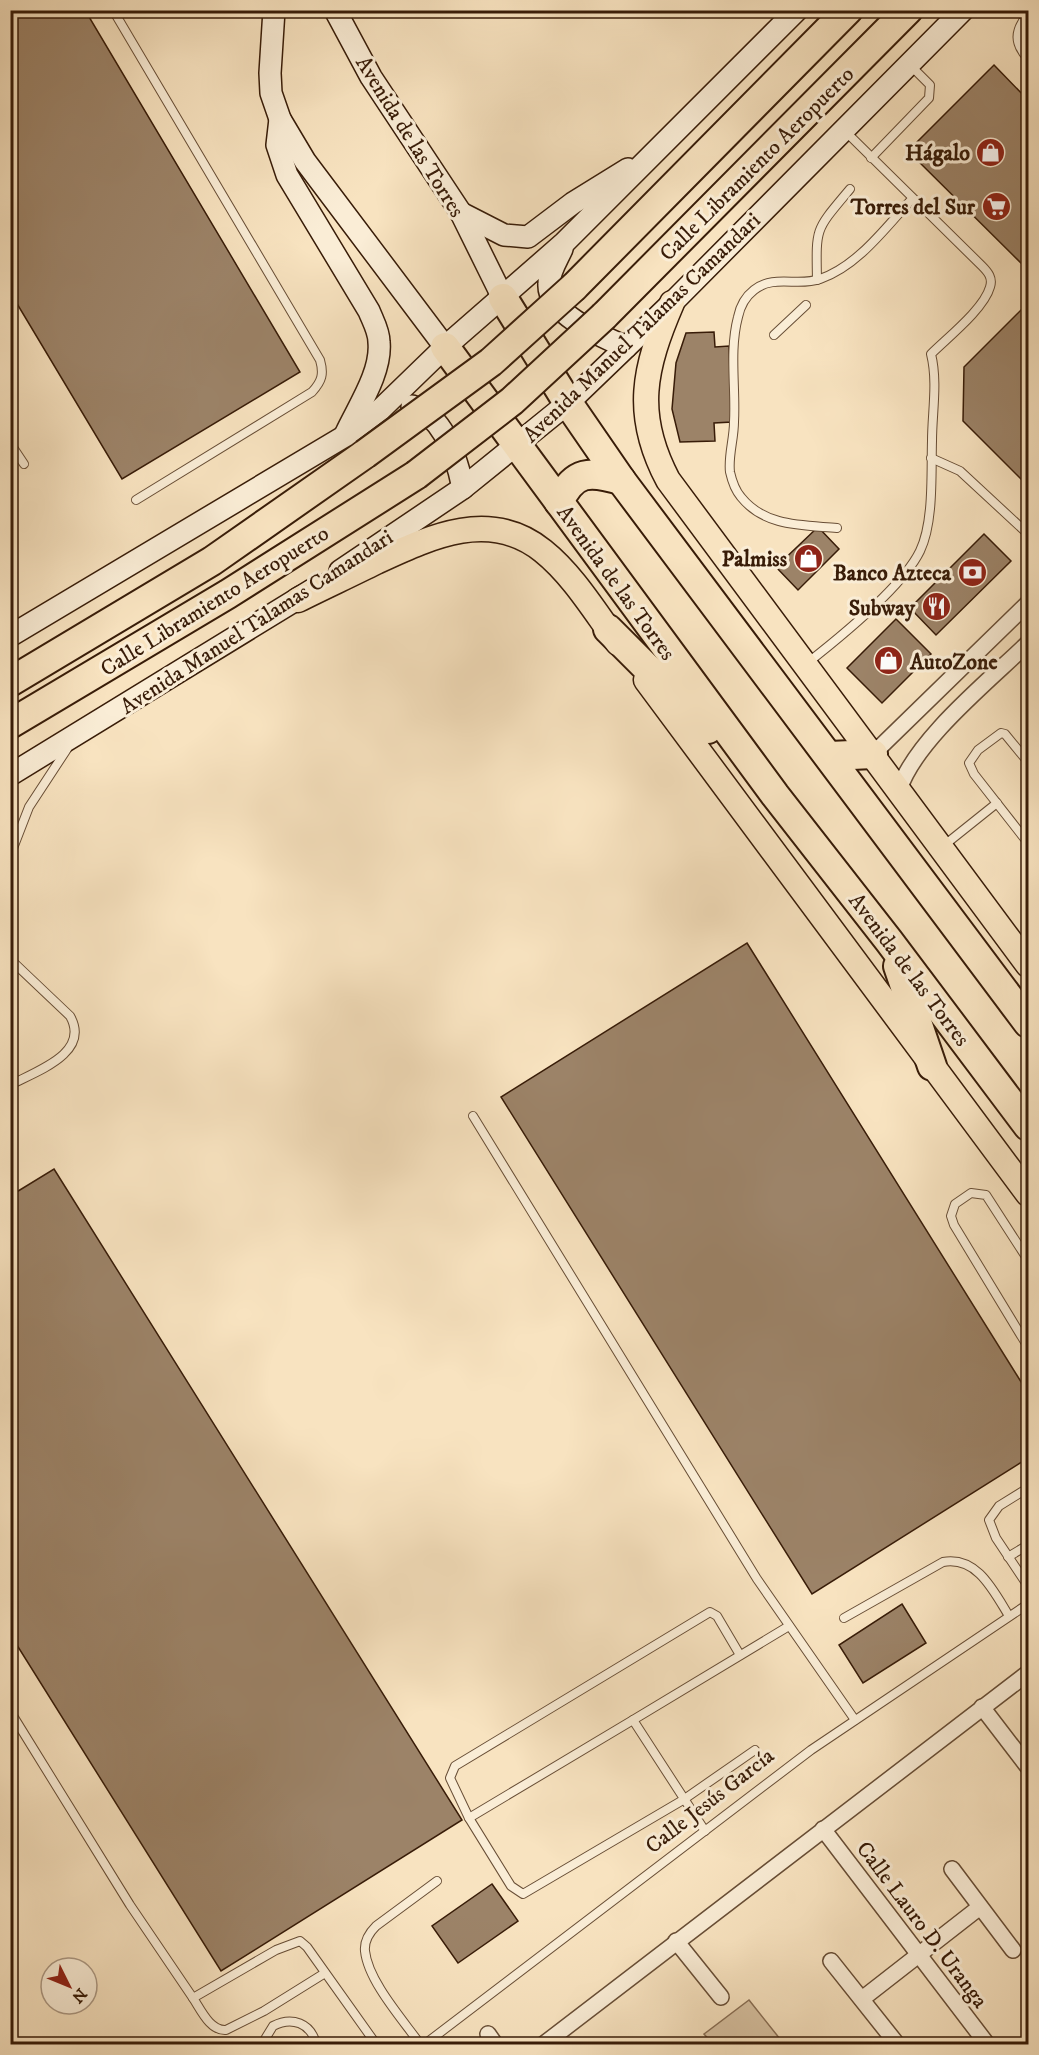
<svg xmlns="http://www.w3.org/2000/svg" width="1039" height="2055" font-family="'IM FELL DW Pica',serif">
<rect width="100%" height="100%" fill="#f8e3c0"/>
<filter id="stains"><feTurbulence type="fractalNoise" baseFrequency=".00333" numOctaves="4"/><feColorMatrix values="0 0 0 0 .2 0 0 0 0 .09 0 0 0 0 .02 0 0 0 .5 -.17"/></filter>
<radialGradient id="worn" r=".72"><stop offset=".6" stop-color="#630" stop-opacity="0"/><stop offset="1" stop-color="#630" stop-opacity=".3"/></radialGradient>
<path fill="#d7c1a1" stroke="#886e54" stroke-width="1.5" d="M749,2000L784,2044H713L704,2034Z"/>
<g fill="#9c8368" stroke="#381c08" stroke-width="1.5">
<path d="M10,10H85L300,372L122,479L10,292Z"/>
<path d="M994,65L1028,100V270L908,151Z"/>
<path d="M1028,303V486L963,421L964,367Z"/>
<path d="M714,332L715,347L729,346L732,422L714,423L715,441L680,442L672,409L676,363L686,333Z"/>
<path d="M818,527L839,549L798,590L776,567Z"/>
<path d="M984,534L1011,561L936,635L910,608Z"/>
<path d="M896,619L931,654L882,703L847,668Z"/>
<path d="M747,943L1028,1393V1458L812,1594L501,1097Z"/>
<path d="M54,1169L462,1820L221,1971L10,1634V1196Z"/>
<path d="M902,1604L926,1643L863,1683L839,1645Z"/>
<path d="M492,1884L518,1921L458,1963L432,1926Z"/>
</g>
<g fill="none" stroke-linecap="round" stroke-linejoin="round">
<defs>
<g id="lane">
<path d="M113,10L320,360C324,374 322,381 312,392L136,500"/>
<path d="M1028,14C1014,31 1014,43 1028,59"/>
<path d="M871,158L929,98L930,85L911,66"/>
<path d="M817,280C816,226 815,231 850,189"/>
<path d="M774,335L806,305"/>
<path d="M10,443L24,464"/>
<path d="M931,458L960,471L1028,534"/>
<path d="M837,528C803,525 765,527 741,497C735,490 732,481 730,472C728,456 734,439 734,422C736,388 729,351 738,317C740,307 745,297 754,290C774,274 798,287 820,279C858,266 886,227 912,199"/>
<path d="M806,664C838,639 903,586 920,551C934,522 931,473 932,441C932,413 938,382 931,354C947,338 984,309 990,287C993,278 988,272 982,266L845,131"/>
<path d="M1028,762L1005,734L1001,733L978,750L969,763L974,774L1028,843"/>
<path d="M942,847L997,803"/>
<path d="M10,856L29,807L67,749"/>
<path d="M10,959L70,1016C91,1053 37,1071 10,1085"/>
<path d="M473,1116L757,1579L855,1720"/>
<path d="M1028,1260L986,1195L971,1193L955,1204L951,1216L954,1225L1028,1347"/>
<path d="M1028,1488L999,1506L989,1520L996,1538L1028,1586"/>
<path d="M1008,1557L1028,1545"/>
<path d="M844,1618L943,1562C977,1556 993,1590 1009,1616"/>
<path d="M10,1711L130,1905L193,1998L276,1950L300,1941L307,1947L376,2044"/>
<path d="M633,1720L789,1626"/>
<path d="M469,1818L450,1778L455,1766L710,1612L717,1616L740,1655"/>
<path d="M705,1831L633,1720L469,1818L511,1886L523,1894L683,1800L755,1750"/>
<path d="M193,1998C201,2010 210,2031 226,2030L264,2011L325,1973"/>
<path d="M262,2044L273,2026C292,2016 311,2023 316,2044"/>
<path d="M420,2044C403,2020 368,1981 365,1951C364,1941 369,1933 376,1926L437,1881"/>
<path d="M425,2044L811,1750L1028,1604"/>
</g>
<g id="street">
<path d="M873,754L1028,603"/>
<path d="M899,790C915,740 990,680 1028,643"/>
<path d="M982,1707L1028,1767"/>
<path d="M823,1829L987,2044"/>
<path d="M952,1869L1013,1950"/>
<path d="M676,1941L721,1997"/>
<path d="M831,1961L897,2044"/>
<path d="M862,1999L980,1907"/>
<path d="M488,2034L495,2044"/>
<path d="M544,2044L1028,1673"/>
</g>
<g id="secondary">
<path d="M274,10L270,73L271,93L280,119L305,161L445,347"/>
<path d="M335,10L371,77L461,213L503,298"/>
<path d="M280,119L277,145L287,175L369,311C373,321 379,331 379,342C382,372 358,407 346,433"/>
<path d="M461,213L504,235L528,237L573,203L628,169"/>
<path d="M562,249C557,260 549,272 549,284C547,314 603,337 626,347"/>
<path d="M412,406C444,416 457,459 463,488"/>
<path d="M340,571L463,488L568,403L672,303L963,10"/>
<path d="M10,636L345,436L381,409L445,347L564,243L797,10"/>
<path d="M10,775L312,590"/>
</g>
<g id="primary">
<path d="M672,303C644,368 633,414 668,480L1028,965"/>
<path d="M298,600C324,587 350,575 376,562C430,537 490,508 543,551C573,575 595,612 618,643"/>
<path d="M646,680L1028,1194"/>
</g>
<g id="highway">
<path d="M574,287L848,10"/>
<path d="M503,298L568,403L621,480L1028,1023"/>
<path d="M604,316L908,10"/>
<path d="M445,347L775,795L889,941L1028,1126"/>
<path d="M559,502C574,470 590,471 621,480"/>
<path d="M608,629L708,729"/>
<path d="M10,682L212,561L365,454"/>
<path d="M10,724L228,594L416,475"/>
<path d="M830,756L873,754"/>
<path d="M898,966L932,1066"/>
</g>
</defs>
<use href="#lane" stroke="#684e36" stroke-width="10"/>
<use href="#street" stroke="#684e36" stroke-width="18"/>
<use href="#secondary" stroke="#381c08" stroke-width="24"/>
<use href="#primary" stroke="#381c08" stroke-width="27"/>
<use href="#highway" stroke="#381c08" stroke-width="32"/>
<use href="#lane" stroke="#faedd6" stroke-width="8"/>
<use href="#street" stroke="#faedd6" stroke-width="15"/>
<use href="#secondary" stroke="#faedd6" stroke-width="21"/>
<use href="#primary" stroke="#f8e3c0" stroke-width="24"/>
<use href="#highway" stroke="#f8e3c0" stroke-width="28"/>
<defs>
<g id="highway-bridge">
<path d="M365,454L491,362L574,287"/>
<path d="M416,475L512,401L604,316"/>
</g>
</defs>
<use href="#highway-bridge" stroke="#381c08" stroke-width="32" stroke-linecap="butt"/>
<use href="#highway-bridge" stroke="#f8e3c0" stroke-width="28"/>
</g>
<defs>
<symbol id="shop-disc" viewBox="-11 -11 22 22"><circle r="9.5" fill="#8f2418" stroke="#faedd6"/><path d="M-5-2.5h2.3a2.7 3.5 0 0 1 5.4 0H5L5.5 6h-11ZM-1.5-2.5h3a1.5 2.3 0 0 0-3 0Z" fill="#fff"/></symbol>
<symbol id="supermarket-disc" viewBox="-11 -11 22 22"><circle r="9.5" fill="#8f2418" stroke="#faedd6"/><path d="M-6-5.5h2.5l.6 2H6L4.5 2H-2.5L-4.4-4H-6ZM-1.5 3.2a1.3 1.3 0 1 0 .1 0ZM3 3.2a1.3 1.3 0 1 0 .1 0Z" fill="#fff"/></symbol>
<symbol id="bank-disc" viewBox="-11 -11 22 22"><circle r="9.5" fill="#8f2418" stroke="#faedd6"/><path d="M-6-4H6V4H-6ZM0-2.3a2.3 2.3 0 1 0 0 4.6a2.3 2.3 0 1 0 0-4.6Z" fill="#fff"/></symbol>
<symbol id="restaurant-disc" viewBox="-11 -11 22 22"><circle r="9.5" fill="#8f2418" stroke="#faedd6"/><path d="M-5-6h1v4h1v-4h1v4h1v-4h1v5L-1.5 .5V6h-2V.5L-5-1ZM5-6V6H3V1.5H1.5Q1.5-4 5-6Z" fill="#fff"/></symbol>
</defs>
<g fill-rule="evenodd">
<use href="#shop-disc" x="974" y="136" width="33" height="33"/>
<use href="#supermarket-disc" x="980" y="190" width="33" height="33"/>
<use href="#shop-disc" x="792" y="542" width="33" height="33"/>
<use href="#bank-disc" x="956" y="556" width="33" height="33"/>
<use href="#restaurant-disc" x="920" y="590" width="33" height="33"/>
<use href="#shop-disc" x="872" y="644" width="33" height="33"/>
</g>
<g text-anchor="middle" stroke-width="6" stroke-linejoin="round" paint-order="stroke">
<g font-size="22" fill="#381c08" stroke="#faedd6">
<text transform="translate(411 136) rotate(58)" y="8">Avenida de las Torres</text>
<text transform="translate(756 163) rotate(-45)" y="8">Calle Libramiento Aeropuerto</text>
<text transform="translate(641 327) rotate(-44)" y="8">Avenida Manuel Talamas Camandari</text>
<text transform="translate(617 582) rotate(54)" y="8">Avenida de las Torres</text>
<text transform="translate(214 600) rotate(-32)" y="8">Calle Libramiento Aeropuerto</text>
<text transform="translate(256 621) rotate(-33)" y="8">Avenida Manuel Talamas Camandari</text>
<text transform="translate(910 969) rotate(53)" y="8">Avenida de las Torres</text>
<text transform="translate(709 1800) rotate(-38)" y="8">Calle Jesús García</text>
<text transform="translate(923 1924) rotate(53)" y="8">Calle Lauro D. Uranga</text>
</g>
<g font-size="22" font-weight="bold" fill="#381c08" stroke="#faedd6" text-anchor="end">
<text x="970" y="160">Hágalo</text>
<text x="975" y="214">Torres del Sur</text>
<text x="787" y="566">Palmiss</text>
<text x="951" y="580">Banco Azteca</text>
<text x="915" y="615">Subway</text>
<text x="910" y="669" text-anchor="start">AutoZone</text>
</g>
</g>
<rect width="1039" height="2055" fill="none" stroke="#f8e3c0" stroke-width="36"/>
<rect x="12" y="12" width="1015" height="2031" fill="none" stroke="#381c08" stroke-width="3"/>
<rect x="18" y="18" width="1003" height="2019" fill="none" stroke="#381c08" stroke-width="1.5"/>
<g transform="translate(69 1986) rotate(133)"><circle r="28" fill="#faedd6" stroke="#ac9984" stroke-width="1.5"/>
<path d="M0-4.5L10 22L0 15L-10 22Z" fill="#8f2418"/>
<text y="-9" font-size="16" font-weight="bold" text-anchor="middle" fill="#381c08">N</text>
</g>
<rect width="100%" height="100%" filter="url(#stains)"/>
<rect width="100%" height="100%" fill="url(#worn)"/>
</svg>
